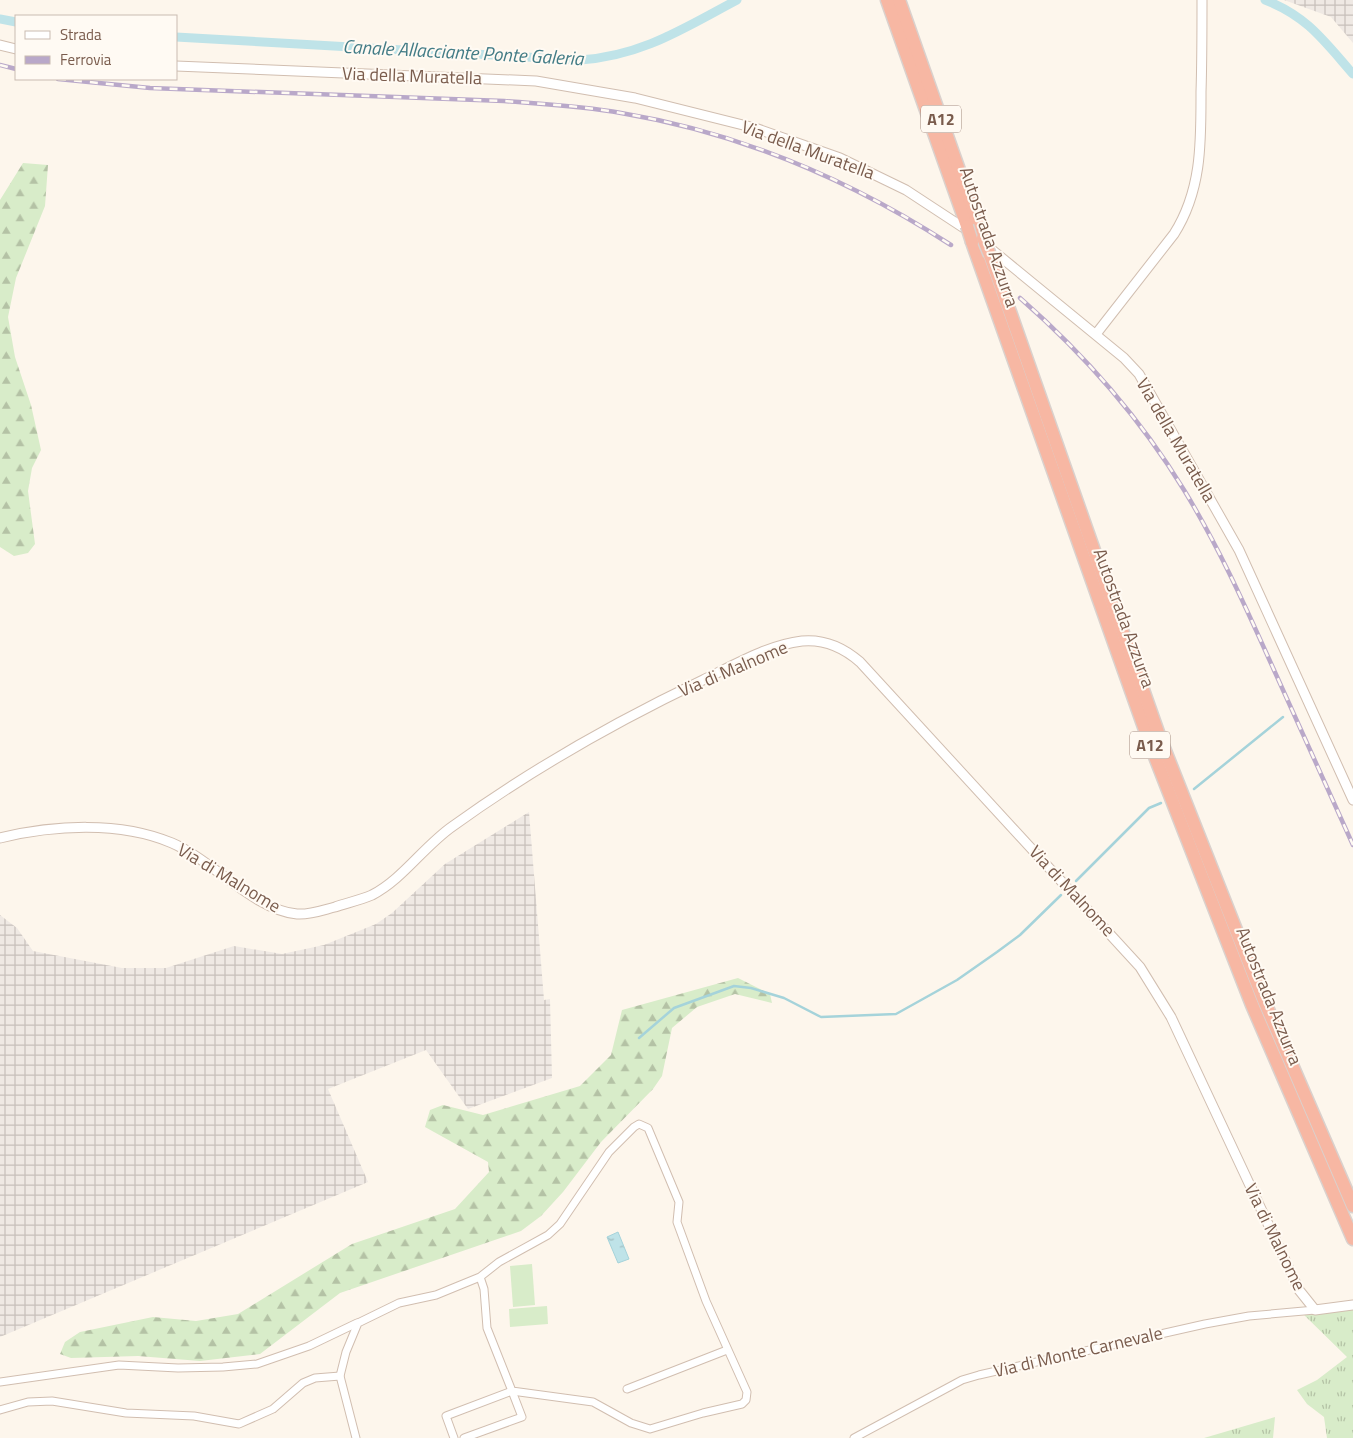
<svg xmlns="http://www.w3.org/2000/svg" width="1353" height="1438" font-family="'Titillium Web',sans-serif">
<defs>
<pattern id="industrial-grid" width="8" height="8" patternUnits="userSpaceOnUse" patternTransform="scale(1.25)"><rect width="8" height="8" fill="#efe9e4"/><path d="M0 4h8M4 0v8" fill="none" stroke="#c7c0bb"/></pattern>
<pattern id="grass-tufts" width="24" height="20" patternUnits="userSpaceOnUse" patternTransform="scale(1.25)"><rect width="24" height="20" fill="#d8ecc9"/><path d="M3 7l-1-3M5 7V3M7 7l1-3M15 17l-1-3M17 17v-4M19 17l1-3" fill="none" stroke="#b4c2a5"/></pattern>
<pattern id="forest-firs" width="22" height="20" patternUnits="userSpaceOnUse" patternTransform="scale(1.25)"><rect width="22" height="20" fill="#d8ecc9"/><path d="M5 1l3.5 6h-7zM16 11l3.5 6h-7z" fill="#b4c2a5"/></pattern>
<pattern id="water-ripples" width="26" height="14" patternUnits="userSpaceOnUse" patternTransform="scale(1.25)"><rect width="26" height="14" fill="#bfe3e8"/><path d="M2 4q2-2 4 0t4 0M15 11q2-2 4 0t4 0" fill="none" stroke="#a0bbbe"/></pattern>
</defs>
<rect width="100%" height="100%" fill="#fdf6ec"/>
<g fill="url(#industrial-grid)">
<path d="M1284,0H1353V43L1331,17Z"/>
<path d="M529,812L544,1000L550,999L552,1078L468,1109L426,1050L328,1089L368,1182L0,1337V915L17,928L33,951L122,968H166L234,946L282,954L324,945L376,924L392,913L445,864Z"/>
</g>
<g fill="url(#grass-tufts)">
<path d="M1353,1306V1438H1327L1324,1417L1307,1404L1297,1390L1317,1380L1347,1357L1301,1312Z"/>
<path d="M1275,1417L1273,1438H1204Z"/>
</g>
<g fill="url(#forest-firs)">
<path d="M23,163L48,165L45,206L16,278L8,317L15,357L31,405L41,450L32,468L28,491L35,544L28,553L14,556L0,547V200Z"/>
<path d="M738,978L770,994L772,1003L735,994L697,1007L672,1028L662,1076L653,1089L601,1142L563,1192L541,1216L521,1231L340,1293L260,1354L200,1361L138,1356L71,1358L60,1354L65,1342L80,1332L153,1317L196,1321L238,1314L352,1244L455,1209L489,1172L488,1162L425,1127L430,1110L443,1105L483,1115L580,1086L611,1055L622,1010Z"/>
</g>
<g fill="#d8ecc9">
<path d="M532,1264L535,1305L513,1307L510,1266Z"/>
<path d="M547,1306L548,1324L510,1327L509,1309Z"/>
</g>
<path fill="url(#water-ripples)" stroke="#a5d3da" d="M618,1232L629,1259L618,1263L607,1237Z"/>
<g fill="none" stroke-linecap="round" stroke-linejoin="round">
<g stroke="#a5d3da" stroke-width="2.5">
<path d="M1194,789L1283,717"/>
<path d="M1076,881L1149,808L1161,803"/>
<path d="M639,1038L674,1008L734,986L751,988L784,998L821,1017L896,1014L957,980L997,952L1020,935L1061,895"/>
</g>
<g stroke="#bfe3e8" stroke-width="9">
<path d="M1265,0C1307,16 1324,41 1353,74"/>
<path d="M0,19L16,22"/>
<path d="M176,37L580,60C642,56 684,28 737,0"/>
</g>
<defs>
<g id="minor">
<path d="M0,1382L119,1365L178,1368L223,1367L257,1364L309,1346L357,1323"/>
<path d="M627,1389L727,1350"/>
<path d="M0,1410L28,1402L52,1401L126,1413L194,1416L239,1424L273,1409L303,1383L315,1378L340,1376"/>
<path d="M356,1438L340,1376L346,1352L358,1323L399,1303L436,1295L480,1277L499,1262L548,1235L560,1224L609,1152L634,1127L639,1124L648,1128L679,1202L677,1222L706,1301L747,1392L746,1400L742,1404L703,1413L650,1429L631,1423L593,1402L512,1391L487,1328L484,1289L480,1277"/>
<path d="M454,1438L446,1416L512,1391L522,1417L464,1438"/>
<path d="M854,1438L962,1380L979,1375L1205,1324L1249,1316L1315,1310"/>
</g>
<g id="tertiary">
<path d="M0,45L16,49"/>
<path d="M176,66L536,81L635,98L755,128L840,158L906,190L970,232"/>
<path d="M986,245L1124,358L1139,374L1239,550L1353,800"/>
<path d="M1096,334L1174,234C1202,190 1201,142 1201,92C1202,62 1202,31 1202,0"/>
<path d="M0,838C54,825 120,821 172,843C212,860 256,911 297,914C310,915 323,910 335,907C347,903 360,900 372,895C403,879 424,846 453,826C532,769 615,722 703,680C734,665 768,645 802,641C824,639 844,648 860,662L1140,967L1171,1017L1299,1290L1315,1310L1353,1305"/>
</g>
<g id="motorway">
<path d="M887,0L967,226"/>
<path d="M899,0L983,238"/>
<path d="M972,242L1150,744L1252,1005L1353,1239"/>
<path d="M990,255L1160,738L1263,998L1353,1206"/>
</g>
</defs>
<use href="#minor" stroke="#d1beb0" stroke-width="9"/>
<use href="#tertiary" stroke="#d1beb0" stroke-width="11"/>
<use href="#motorway" stroke="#dad1cd" stroke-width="15"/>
<use href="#minor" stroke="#fff" stroke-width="7"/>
<use href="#tertiary" stroke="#fff" stroke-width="9"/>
<use href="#motorway" stroke="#f7b7a3" stroke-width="12"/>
<defs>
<g id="rail">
<path d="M0,65L16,69"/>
<path d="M58,79L150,88L504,101C543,104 583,106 621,113C741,133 849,179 951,245"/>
<path d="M1020,298C1084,354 1140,418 1184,490C1217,544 1243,601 1269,659C1297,721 1325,783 1353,845"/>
</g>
</defs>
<use href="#rail" stroke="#b9a8c9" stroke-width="4.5"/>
<use href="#rail" stroke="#fffaf3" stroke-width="2.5" stroke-dasharray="8" stroke-linecap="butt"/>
<defs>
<g id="motorway-bridge">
<path d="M967,226L972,242"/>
<path d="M983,238L990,255"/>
</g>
</defs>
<use href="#motorway-bridge" stroke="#dad1cd" stroke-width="15" stroke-linecap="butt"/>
<use href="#motorway-bridge" stroke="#f7b7a3" stroke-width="12"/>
</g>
<g text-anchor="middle" stroke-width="4" stroke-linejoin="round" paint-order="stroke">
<g fill="#fffaf3" stroke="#a28b7f" stroke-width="1">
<rect x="921" y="105.5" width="40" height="27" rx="4"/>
<rect x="1130" y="731.5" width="40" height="27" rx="4"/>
</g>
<g font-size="16" font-weight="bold" fill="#7a5c4d">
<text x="941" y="125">A12</text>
<text x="1150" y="751">A12</text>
</g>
<g font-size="18" fill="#7a5c4d" stroke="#fffaf3">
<text transform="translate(412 76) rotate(2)" y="6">Via della Muratella</text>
<text transform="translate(808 150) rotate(20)" y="6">Via della Muratella</text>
<text transform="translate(989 237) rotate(71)" y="6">Autostrada Azzurra</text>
<text transform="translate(1176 440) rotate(60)" y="6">Via della Muratella</text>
<text transform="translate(1124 618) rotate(70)" y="6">Autostrada Azzurra</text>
<text transform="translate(733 669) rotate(-23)" y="6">Via di Malnome</text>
<text transform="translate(229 878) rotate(31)" y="6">Via di Malnome</text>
<text transform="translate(1072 891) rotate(47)" y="6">Via di Malnome</text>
<text transform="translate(1269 996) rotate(68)" y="6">Autostrada Azzurra</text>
<text transform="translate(1275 1237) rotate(64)" y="6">Via di Malnome</text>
<text transform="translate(1078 1352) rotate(-13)" y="6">Via di Monte Carnevale</text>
</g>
<g font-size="19" font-style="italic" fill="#437c86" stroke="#fffaf3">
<text transform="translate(463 52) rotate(3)" y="7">Canale Allacciante Ponte Galeria</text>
</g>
</g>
<rect x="15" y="15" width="162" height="65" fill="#fffaf3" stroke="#cabbb1"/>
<rect x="25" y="31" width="25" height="8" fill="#ffffff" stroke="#cabbb1"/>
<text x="60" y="40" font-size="15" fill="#7a5c4d">Strada</text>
<rect x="25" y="56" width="25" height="8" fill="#b9a8c9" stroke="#cabbb1"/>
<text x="60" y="65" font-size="15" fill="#7a5c4d">Ferrovia</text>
</svg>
